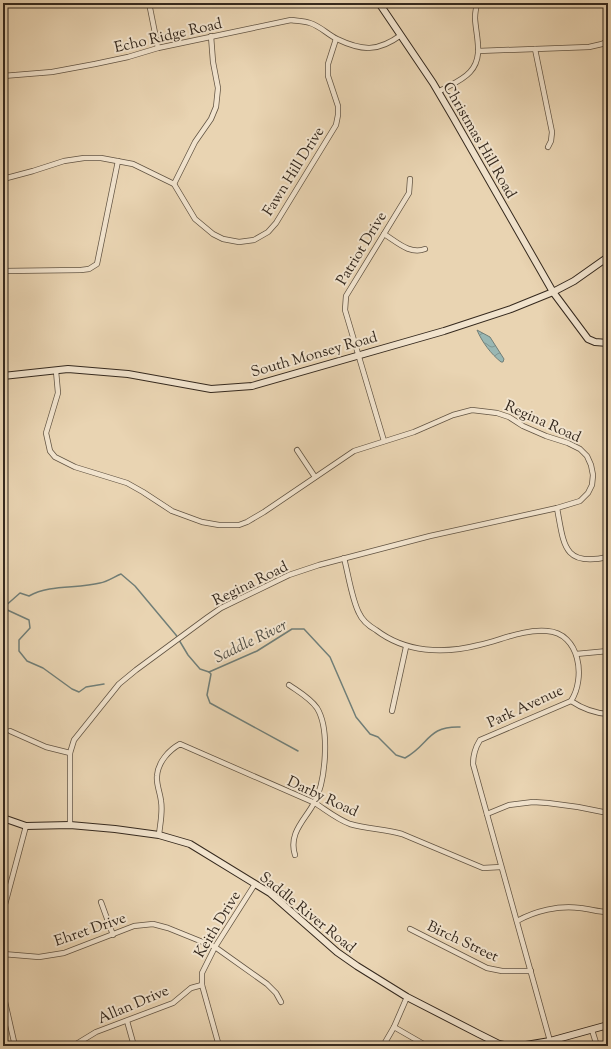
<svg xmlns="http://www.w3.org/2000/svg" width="611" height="1049" font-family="'Sorts Mill Goudy',serif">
<defs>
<pattern id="water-waves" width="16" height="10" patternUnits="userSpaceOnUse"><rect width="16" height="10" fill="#99b7b3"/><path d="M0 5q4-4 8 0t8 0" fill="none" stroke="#7e9591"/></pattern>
</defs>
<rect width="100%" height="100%" fill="#e9d4b2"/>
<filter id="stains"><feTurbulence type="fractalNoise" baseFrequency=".005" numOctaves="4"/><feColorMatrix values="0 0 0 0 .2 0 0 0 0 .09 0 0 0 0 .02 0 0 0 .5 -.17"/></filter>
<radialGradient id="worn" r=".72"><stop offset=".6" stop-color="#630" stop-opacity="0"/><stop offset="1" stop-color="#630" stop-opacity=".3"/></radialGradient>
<path fill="url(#water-waves)" stroke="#717e77" d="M477,330L490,337L504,359L503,362H501C491,354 482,342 477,330Z"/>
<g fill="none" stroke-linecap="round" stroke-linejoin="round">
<g stroke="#717e77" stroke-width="1.5">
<path d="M3,608L20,593L29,596C50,584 77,589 100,583C107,582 114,577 121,574L135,586L176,635L188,655L200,669L209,672L257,651L292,629H304L330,657L356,717L370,734L378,737L396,755L405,758C430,744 427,726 460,727"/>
<path d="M3,608L29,620L30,628L19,640V651L27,661L43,668L72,689L79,692L86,687L104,684"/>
<path d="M209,672L211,674L207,695L210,703L298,751"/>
</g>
<defs>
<g id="street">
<path d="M149,3L158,48"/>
<path d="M535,49L552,132L551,141L548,147"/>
<path d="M478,51L589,47L602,44L608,41"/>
<path d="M3,76L52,72L95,64L128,57L158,48L291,20C297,21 304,21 310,23C320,26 327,34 337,39C362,51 378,52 401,35"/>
<path d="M438,92C448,86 462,81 470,72C484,57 476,37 475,18C475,13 476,8 477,3"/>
<path d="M3,179L33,171L64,161L84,158H101L133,164L174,184L195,219L213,234L223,239L239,242L254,240L268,232L276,223L336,125L338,115V106L328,76V64L336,39"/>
<path d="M174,184L195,142L211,119L216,107L218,88L213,62L211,36"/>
<path d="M384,234C397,242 410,255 425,249"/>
<path d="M3,271L81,270L89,269L97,264L118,161"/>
<path d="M56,371L58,393L46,433L50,451L55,457L75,467L127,483L143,492L172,511L202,522L219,525H239L247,522L264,512L354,451L414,432L453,415L472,410L497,413L509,417L523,426L546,436L568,443L580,449L587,456L591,465L593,475L592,485L588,493L580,501L557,508L430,536L319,565L289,575L221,608L208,617L136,670L119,684L74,740L70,753V825"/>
<path d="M384,441L345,310L346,296L409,193L410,179"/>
<path d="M297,450L315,477"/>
<path d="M557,508C564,545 563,567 608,557"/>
<path d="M344,558C348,573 352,600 359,613C362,620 369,626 376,630C406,653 444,654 479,645C501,640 524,629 547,631C580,633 586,678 571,701L480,740C475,748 473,754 473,764L550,1041"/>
<path d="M576,654L608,651"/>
<path d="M289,685C299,692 310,698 317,708C330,729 326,782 314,803C305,820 288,833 295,855"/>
<path d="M571,701C583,709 593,713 608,714"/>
<path d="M392,711L406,647"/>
<path d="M10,731L46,747L70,753"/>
<path d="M487,814L509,805L533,802L548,803L578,807L608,813"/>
<path d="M159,835C160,824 163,812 161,801C160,792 156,784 157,776C158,762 169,750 180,744L315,803C326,810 337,819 350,824C367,829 385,829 402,834L483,868L501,867"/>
<path d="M101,902L113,935"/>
<path d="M3,912L26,826"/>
<path d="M517,921C535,911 559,905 580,908C590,909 599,912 608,912"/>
<path d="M410,929L487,968L502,971H531"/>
<path d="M3,954L39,957L64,953L134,926L153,924L168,928L215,947L267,984L276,993L281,1002"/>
<path d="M3,993L15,1046"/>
<path d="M127,1021L134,1046"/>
<path d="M394,1027L427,1046"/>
<path d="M592,1030L597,1046"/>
<path d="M73,1046L96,1032L173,1003L191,988L202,985"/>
<path d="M219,1046L202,985V973L215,947L255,884"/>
<path d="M383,1046L394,1027L407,997"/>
</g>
<g id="secondary">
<path d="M379,3L433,83L453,117L553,292L588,339L595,342L608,343"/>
<path d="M3,376L68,369L128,374L211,389L252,386L444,331L511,309L553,292L574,281L608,257"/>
<path d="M3,818L26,826L70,825L115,829L159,835L190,844L270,893L337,952L357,966L407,997L479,1034L499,1044L508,1046H518"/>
<path d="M520,1046L550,1041L608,1025"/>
</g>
</defs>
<use href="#street" stroke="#625443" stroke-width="6"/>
<use href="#secondary" stroke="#35291e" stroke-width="8"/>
<use href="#street" stroke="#f1e3cd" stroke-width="4.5"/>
<use href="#secondary" stroke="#f1e3cd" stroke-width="6"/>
</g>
<g text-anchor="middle" stroke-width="4" stroke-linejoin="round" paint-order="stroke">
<g font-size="15" fill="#35291e" stroke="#f1e3cd">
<text transform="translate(168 35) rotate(-13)" y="5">Echo Ridge Road</text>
<text transform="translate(480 140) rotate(60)" y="5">Christmas Hill Road</text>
<text transform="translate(293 171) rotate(-58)" y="5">Fawn Hill Drive</text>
<text transform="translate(361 248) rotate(-59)" y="5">Patriot Drive</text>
<text transform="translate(314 354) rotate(-16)" y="5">South Monsey Road</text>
<text transform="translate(543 421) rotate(24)" y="5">Regina Road</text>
<text transform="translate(250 583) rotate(-26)" y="5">Regina Road</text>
<text transform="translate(525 706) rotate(-25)" y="5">Park Avenue</text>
<text transform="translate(323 796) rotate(25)" y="5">Darby Road</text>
<text transform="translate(308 912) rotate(39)" y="5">Saddle River Road</text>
<text transform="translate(217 924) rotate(-59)" y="5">Keith Drive</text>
<text transform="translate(90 929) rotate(-19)" y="5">Ehret Drive</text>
<text transform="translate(463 941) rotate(25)" y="5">Birch Street</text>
<text transform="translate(133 1004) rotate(-23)" y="5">Allan Drive</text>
</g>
<g font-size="16" font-style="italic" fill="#4e4c43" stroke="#f1e3cd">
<text transform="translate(250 640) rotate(-26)" y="6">Saddle River</text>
</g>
</g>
<rect width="611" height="1049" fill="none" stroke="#e9d4b2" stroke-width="16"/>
<rect x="4" y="4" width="603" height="1041" fill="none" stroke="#35291e" stroke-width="2"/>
<rect x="8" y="8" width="595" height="1033" fill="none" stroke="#35291e"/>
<rect width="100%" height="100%" filter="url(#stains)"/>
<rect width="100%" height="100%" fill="url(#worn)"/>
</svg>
